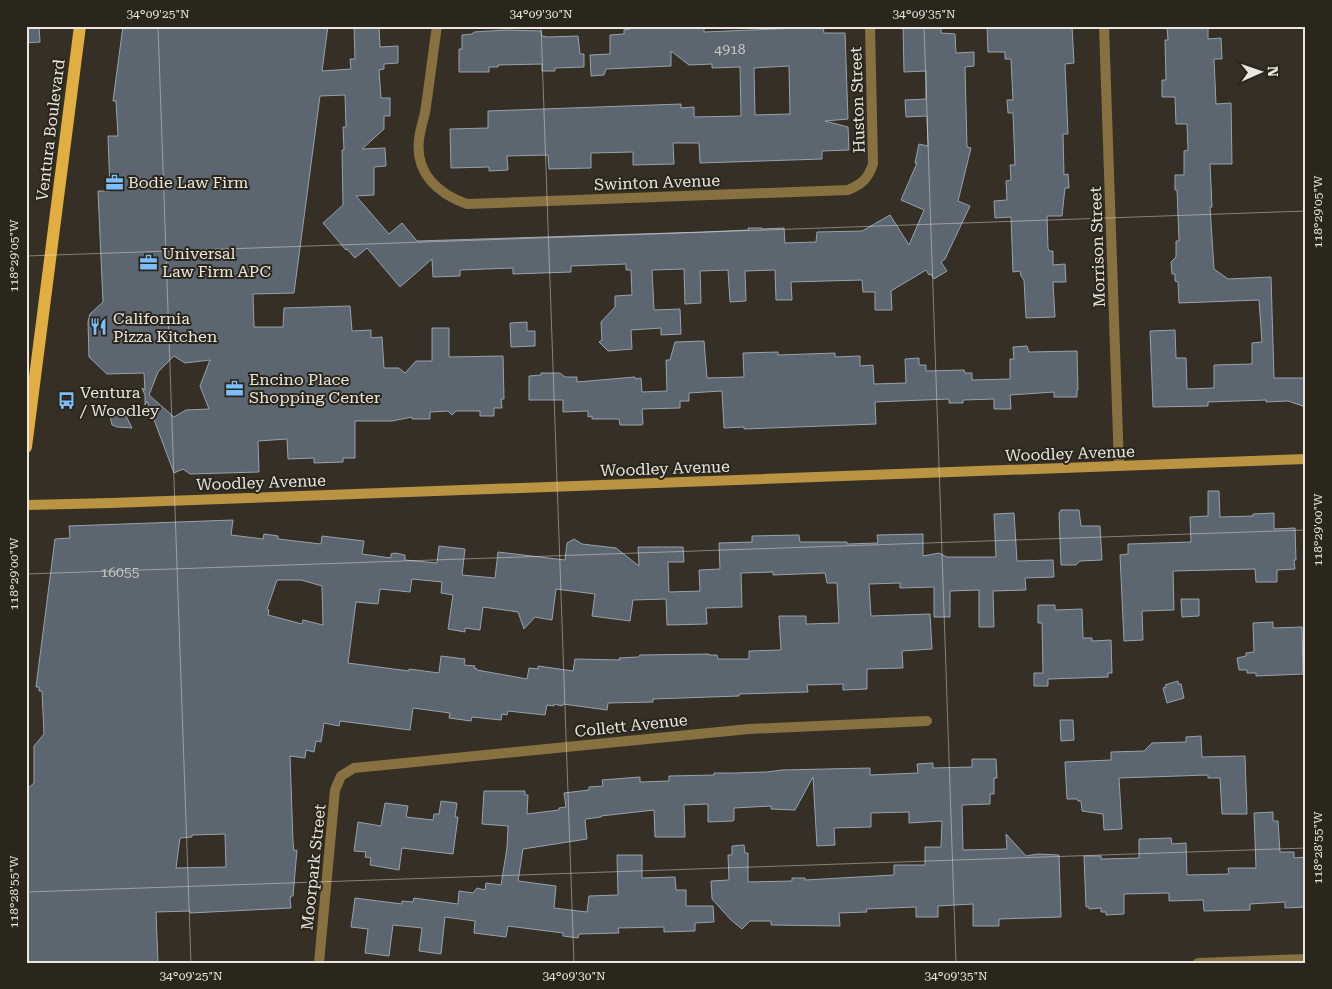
<svg xmlns="http://www.w3.org/2000/svg" width="1332" height="989" font-family="'Roboto Serif',serif">
<rect width="100%" height="100%" fill="#352f25"/>
<g fill="#5c6670" stroke="#97a2ad" fill-rule="evenodd">
<path d="M26,26H39L40,42L26,43Z"/>
<path d="M123,26H328L322,71L351,69L350,59H355L354,26H379L380,47L398,46V63L384,64V69L379,70L381,98H390V116H384V129L362,149L385,148L386,166L374,167V195L356,196L389,234L402,223L417,241L703,232L749,230L748,228H762V229L784,228L785,243L816,242L817,232L862,231L890,215L909,245L924,210L901,200L917,163H915L919,144L928,146L927,116L906,117L905,100L926,99V71L904,72L903,26H941V33L955,34L956,53L974,52V66L965,67L967,147L971,148L958,201L970,206L945,259L941,262L947,271L934,279L931,274L929,275L926,270L891,291L892,310H875V292H863L862,280L791,282L792,300H776L775,270L745,271L746,301L730,302L728,270L700,271L701,303L685,304L684,269L652,270L654,310L680,309L681,334L661,335V328L631,330L632,349L608,351L599,342L602,340L601,322L615,307V296L632,295L631,270H626V264L571,266V272L513,274V268L460,270V276L433,277L432,259L400,287L367,248L355,258L347,249L346,250L323,223L343,205L342,150H344L343,127H346L345,95L320,96L294,293L253,294L254,327H283L284,308L350,306L352,331L371,330V338L382,337L384,368H399L405,373L416,361H432V328H449V357L503,356L504,399H501L502,408H494V416H480V411H456L452,415L448,411L430,412V419H412V417L392,421H355V458H343V462L314,463V458L288,459L287,439L258,441L259,472L190,474L183,469L174,473L147,401L145,405V395L142,388L145,390L144,373L107,374L89,357L88,322L90,314L103,302L98,191H110L108,136H118L116,101H113ZM174,356L185,363L210,360L200,386L209,409L186,410L174,417L149,395L158,372Z"/>
<path d="M630,26H704V32L823,27L824,33H845L848,119L825,121L848,127L849,150L822,151V159L700,163L699,143H673L674,164L633,165V152L591,153V168L549,169L548,155L507,156L508,170L489,171V167L451,168L450,129L488,128V111L681,104V108L694,107V117L741,116L740,67L712,68V64L689,65L671,51V66L606,69L604,75L591,76L590,55L610,54V35L624,34V30L630,29ZM789,66L790,114L755,115L754,68Z"/>
<path d="M987,26H1072L1074,63L1065,64L1068,134H1063L1064,175L1068,174L1069,188H1065L1062,216H1047L1048,248L1049,251H1053V265L1065,264L1066,282H1053L1055,317L1026,318L1024,280L1021,276L1020,271L1013,272L1011,217L995,218L994,201L1007,200L1006,181L1011,180L1010,165H1015L1013,113H1008L1007,100H1013L1011,59H1005V52H988Z"/>
<path d="M1167,26H1208V39L1221,38L1222,59H1214L1216,104L1231,103L1232,164H1210L1212,207H1210L1214,269L1228,279L1271,277L1274,378H1306V407L1288,401L1266,402V400L1208,402V406L1153,407L1150,331L1175,330L1176,358H1186L1187,389L1214,388V365L1252,364V343L1262,342L1259,300L1179,303L1178,282L1175,281V274H1172L1171,262L1176,257V241H1179L1177,190H1175V175H1184V151L1188,150L1187,124H1176L1175,97H1162V80H1166L1165,40H1168Z"/>
<path d="M505,30L541,31L542,36L548,37L578,36L580,54H584V67L555,68V71H542V64L498,65V67H489V72H459V49H462V35L472,34L474,32Z"/>
<path d="M527,322V331H535V346L511,347L510,323Z"/>
<path d="M704,341L707,378L744,377L743,353L778,352V355L835,353V357L860,356V366L873,365L874,384L906,383L905,359L919,358V365H926V371L964,370L965,373H972V380L1010,379V359H1014L1013,347L1027,346L1029,352L1077,351L1078,390H1077V397H1054V392L1010,395L1011,409H994V399L963,400V403H949V399L875,402L876,424L744,429V427L724,428L722,391L689,393V401H680V408L642,409L643,424L641,425H620L619,419H592V416L588,417V411L563,412V400H529V376L541,375V373H560L565,377H577V382L635,377V379L641,378L642,392L667,391L666,360H670L675,342Z"/>
<path d="M115,410H121L125,414L132,428L117,427L112,425L110,416Z"/>
<path d="M1208,491H1219L1220,517L1253,516V514L1274,513V529L1295,528L1296,560H1294L1295,569L1277,570V582H1256L1255,569L1173,571L1174,610L1142,611L1143,640L1124,641L1120,555L1128,554V544L1191,542L1190,517L1208,516Z"/>
<path d="M1061,510H1079L1081,526H1100L1102,560L1080,561L1076,565H1061L1059,513Z"/>
<path d="M1014,513L1017,561L1053,560L1054,577L1025,578L1026,590L993,591L994,627H979V590L950,591V617H934V587L900,588V583L869,584L871,616L930,614L932,649L902,651L903,668L867,669V689L843,690V684L807,685L808,692L739,694V696L653,699V702L608,703L607,710L563,704L562,706L554,704V706L547,705L545,715L508,711L507,715L502,714L501,720L472,717L471,721L449,718L450,713L413,708L410,730L340,721L339,726L324,723L321,742L316,741L314,752L306,750L305,758L290,756L293,842L294,851L297,850L293,896H291L290,899L291,908L190,913V911L156,912L158,963H26V790L34,783V746L44,734L42,691H39V687H36L55,539L70,538L69,526L233,520L231,535L263,539L264,534L278,536V539L321,544L322,536L364,541L362,554L391,558V554L395,553L405,555V560L437,563L439,546L465,549L462,575L495,578L498,552L565,560L567,543L574,539L582,544L616,548L639,566L638,547H683L684,562H668L669,592L700,591L699,570L720,569L719,543L752,542V536L799,535L800,542H847V544L878,543L877,535L923,534V556L939,553L947,557H996L994,514ZM773,572V575L825,573L827,583H837L839,623L806,624V616H779L781,650L749,651V659H718L717,655H709V654L640,655L638,657L619,658L620,660L575,659L573,671L538,666V669L529,668L527,679L477,670V669L474,668L475,666L464,665L465,659L441,656L439,673L409,669V671L348,663L356,602L378,604L380,589L410,592L412,579L442,582L441,593L453,595L448,629L465,632V628L480,630L483,607L518,612L524,629L535,617L552,620L556,589L595,594L592,616L630,621L633,600L666,599L667,625L707,624L706,608L742,607L741,573ZM277,580H301L322,586L323,625L303,620L302,624L268,615L269,610L267,609ZM225,834L226,867L176,868L180,838L192,837V835Z"/>
<path d="M1181,599H1199V616L1182,617Z"/>
<path d="M1038,605H1055V610L1082,609L1083,638H1092V641L1111,640L1112,673H1108V677L1048,679V686H1034V673H1043L1042,623H1038Z"/>
<path d="M1273,622V628L1302,627L1303,674L1256,676V673H1247V670H1239L1237,658L1246,656V653L1254,652L1253,623Z"/>
<path d="M1178,681V684H1181L1184,698L1167,703L1163,688L1166,687L1165,685Z"/>
<path d="M1060,720H1073L1074,740L1061,741Z"/>
<path d="M1201,736L1202,757L1245,756L1247,814H1222L1220,778H1208V775L1119,778L1122,829L1104,830L1103,814L1082,811L1081,801H1078L1077,799H1067L1065,762L1111,760V752L1144,751L1152,743L1186,742V737Z"/>
<path d="M972,759H996L997,778H994V794H990V804L962,805L963,850L1007,849L1006,834L1026,856L1038,854L1059,855L1061,917L999,919V926H973V904L938,906V917H916V907L866,909L867,912L839,913L840,926L771,925V921H750L742,929L731,920L712,899L711,881L729,880L728,855H732V846L744,845L745,853H748V882L792,881V878H805V880L894,875V865H925V847H941L942,821L909,823V812L871,813V827L834,828L835,845L817,846L813,777L795,810L771,809V806L734,808V820L733,821L708,822V804L684,805L685,837H655L654,810L601,816V817L586,819L585,820L587,839L523,849L518,881L556,886L554,908L587,912L589,896L618,895L617,855H642V878L675,877L676,890H686V906H713L714,922L695,923V931L664,932V927L618,928L619,933L579,934L578,938L563,936V933L508,926L506,937L474,933L475,921L445,917L441,954L419,951L422,928L393,925L389,956L365,953L368,929L351,927L355,898L402,904V901L413,902L414,898L458,904L459,891L473,893L477,888L485,890L486,883L501,885L507,848L508,826L482,824L484,791H525V795H528L527,814L559,810V808L566,807L564,793L589,790V787L603,786L602,780L640,777V782L669,781V776L714,775V773H734L767,772L782,770L870,768V775L918,773L917,764L933,763V768L972,767Z"/>
<path d="M441,801L457,803L455,817H458L453,854L402,848L399,870L370,865L371,858L365,857L366,852L354,851L358,822L381,826L385,803L408,806L406,817L433,820L434,814H439Z"/>
<path d="M1273,812V821H1278L1280,852H1294V858L1306,857V907L1285,908V902L1250,904V910L1204,911L1203,900L1169,901V893L1124,894V914L1106,915V912H1101V908L1089,909V907H1086L1084,856H1101V859L1139,858V839L1171,838L1172,844L1186,843L1187,875L1229,874L1228,868H1256L1254,813Z"/>
</g>
<g fill="none" stroke-linecap="round" stroke-linejoin="round">
<g stroke="#887140" stroke-width="10">
<path d="M437,26C433,53 430,79 426,106C425,117 420,128 419,140C415,173 438,194 467,204L848,190C862,184 868,179 873,164L870,26"/>
<path d="M1104,26L1119,466"/>
<path d="M319,963L335,790L341,776L354,768L749,729L927,721"/>
<path d="M1198,963L1306,959"/>
</g>
<path stroke="#ba9443" stroke-width="10" d="M26,505L111,503L1306,459"/>
<path stroke="#e1af41" stroke-width="12" d="M26,447L80,26"/>
</g>
<path fill="none" stroke="#ebe7e0" stroke-width="1" stroke-opacity="0.45" d="M158,26L191,963M541,26L574,963M924,26L956,963M26,256L1306,211M26,574L1306,530M26,892L1306,848"/>
<defs>
<symbol id="office-bare" viewBox="-9 -9 18 18"><path d="M-6-3h4V-5.5h4V-3h4V5H-6ZM-1-4.5V-3h2v-1.5ZM-6 0V1H6V0Z" fill="#7bbef9" stroke="#2b261b" stroke-width="2.5" paint-order="stroke"/></symbol>
<symbol id="restaurant-bare" viewBox="-9 -9 18 18"><path d="M-5-6h1v4h1v-4h1v4h1v-4h1v5L-1.5 .5V6h-2V.5L-5-1ZM5-6V6H3V1.5H1.5Q1.5-4 5-6Z" fill="#7bbef9" stroke="#2b261b" stroke-width="2.5" paint-order="stroke"/></symbol>
<symbol id="bus-bare" viewBox="-9 -9 18 18"><path d="M-5-6H5V4H4V6H2V4H-2V6H-4V4H-5ZM-3.5-4V0h7V-4ZM-3.5 1.2v1.5H-2V1.2ZM2 1.2v1.5H3.5V1.2Z" fill="#7bbef9" stroke="#2b261b" stroke-width="2.5" paint-order="stroke"/></symbol>
</defs>
<g fill-rule="evenodd">
<use href="#office-bare" x="102" y="170" width="25" height="25"/>
<use href="#office-bare" x="136" y="250" width="25" height="25"/>
<use href="#restaurant-bare" x="86" y="314" width="25" height="25"/>
<use href="#office-bare" x="222" y="376" width="25" height="25"/>
<use href="#bus-bare" x="54" y="388" width="25" height="25"/>
</g>
<g text-anchor="middle" stroke-width="4" stroke-linejoin="round" paint-order="stroke">
<g font-size="14" fill="#c7c7c4">
<text x="730" y="54">4918</text>
<text x="120" y="577">16055</text>
</g>
<g font-size="16" fill="#ebe7e0" stroke="#2b261b">
<text transform="translate(857 100) rotate(-92)" y="6">Huston Street</text>
<text transform="translate(50 130) rotate(-83)" y="6">Ventura Boulevard</text>
<text transform="translate(657 182) rotate(-2)" y="6">Swinton Avenue</text>
<text transform="translate(1097 247) rotate(-92)" y="6">Morrison Street</text>
<text transform="translate(1070 453) rotate(-2)" y="6">Woodley Avenue</text>
<text transform="translate(665 468) rotate(-2)" y="6">Woodley Avenue</text>
<text transform="translate(261 482) rotate(-2)" y="6">Woodley Avenue</text>
<text transform="translate(631 725) rotate(-6)" y="6">Collett Avenue</text>
<text transform="translate(313 867) rotate(-84)" y="6">Moorpark Street</text>
</g>
<g font-size="16" fill="#ebe7e0" stroke="#2b261b" text-anchor="start">
<text x="128" y="188">Bodie Law Firm</text>
<text x="162" y="259">Universal<tspan x="162" dy="18">Law Firm APC</tspan></text>
<text x="113" y="324">California<tspan x="113" dy="18">Pizza Kitchen</tspan></text>
<text x="249" y="385">Encino Place<tspan x="249" dy="18">Shopping Center</tspan></text>
<text x="80" y="398">Ventura<tspan x="80" dy="18">/ Woodley</tspan></text>
</g>
</g>
<rect width="1332" height="989" fill="none" stroke="#2b261b" stroke-width="55"/>
<g transform="translate(1260 72) rotate(88)" stroke="#2b261b" stroke-width="4" paint-order="stroke">
<path d="M0-4L9 19L0 12L-9 19Z" fill="#ebe7e0"/>
<text y="-8" font-size="14" font-weight="bold" text-anchor="middle" fill="#ebe7e0">N</text>
</g>
<rect x="28" y="28" width="1276" height="934" fill="none" stroke="#ebe7e0" stroke-width="2"/>
<g font-size="12" text-anchor="middle" fill="#ebe7e0">
<text x="158" y="18">34°09'25"N</text>
<text x="541" y="18">34°09'30"N</text>
<text x="924" y="18">34°09'35"N</text>
<text transform="translate(1318 212) rotate(-90)" y="4">118°29'05"W</text>
<text transform="translate(14 256) rotate(-90)" y="4">118°29'05"W</text>
<text transform="translate(1318 530) rotate(-90)" y="4">118°29'00"W</text>
<text transform="translate(14 574) rotate(-90)" y="4">118°29'00"W</text>
<text transform="translate(1318 848) rotate(-90)" y="4">118°28'55"W</text>
<text transform="translate(14 892) rotate(-90)" y="4">118°28'55"W</text>
<text x="191" y="980">34°09'25"N</text>
<text x="574" y="980">34°09'30"N</text>
<text x="956" y="980">34°09'35"N</text>
</g>
</svg>
